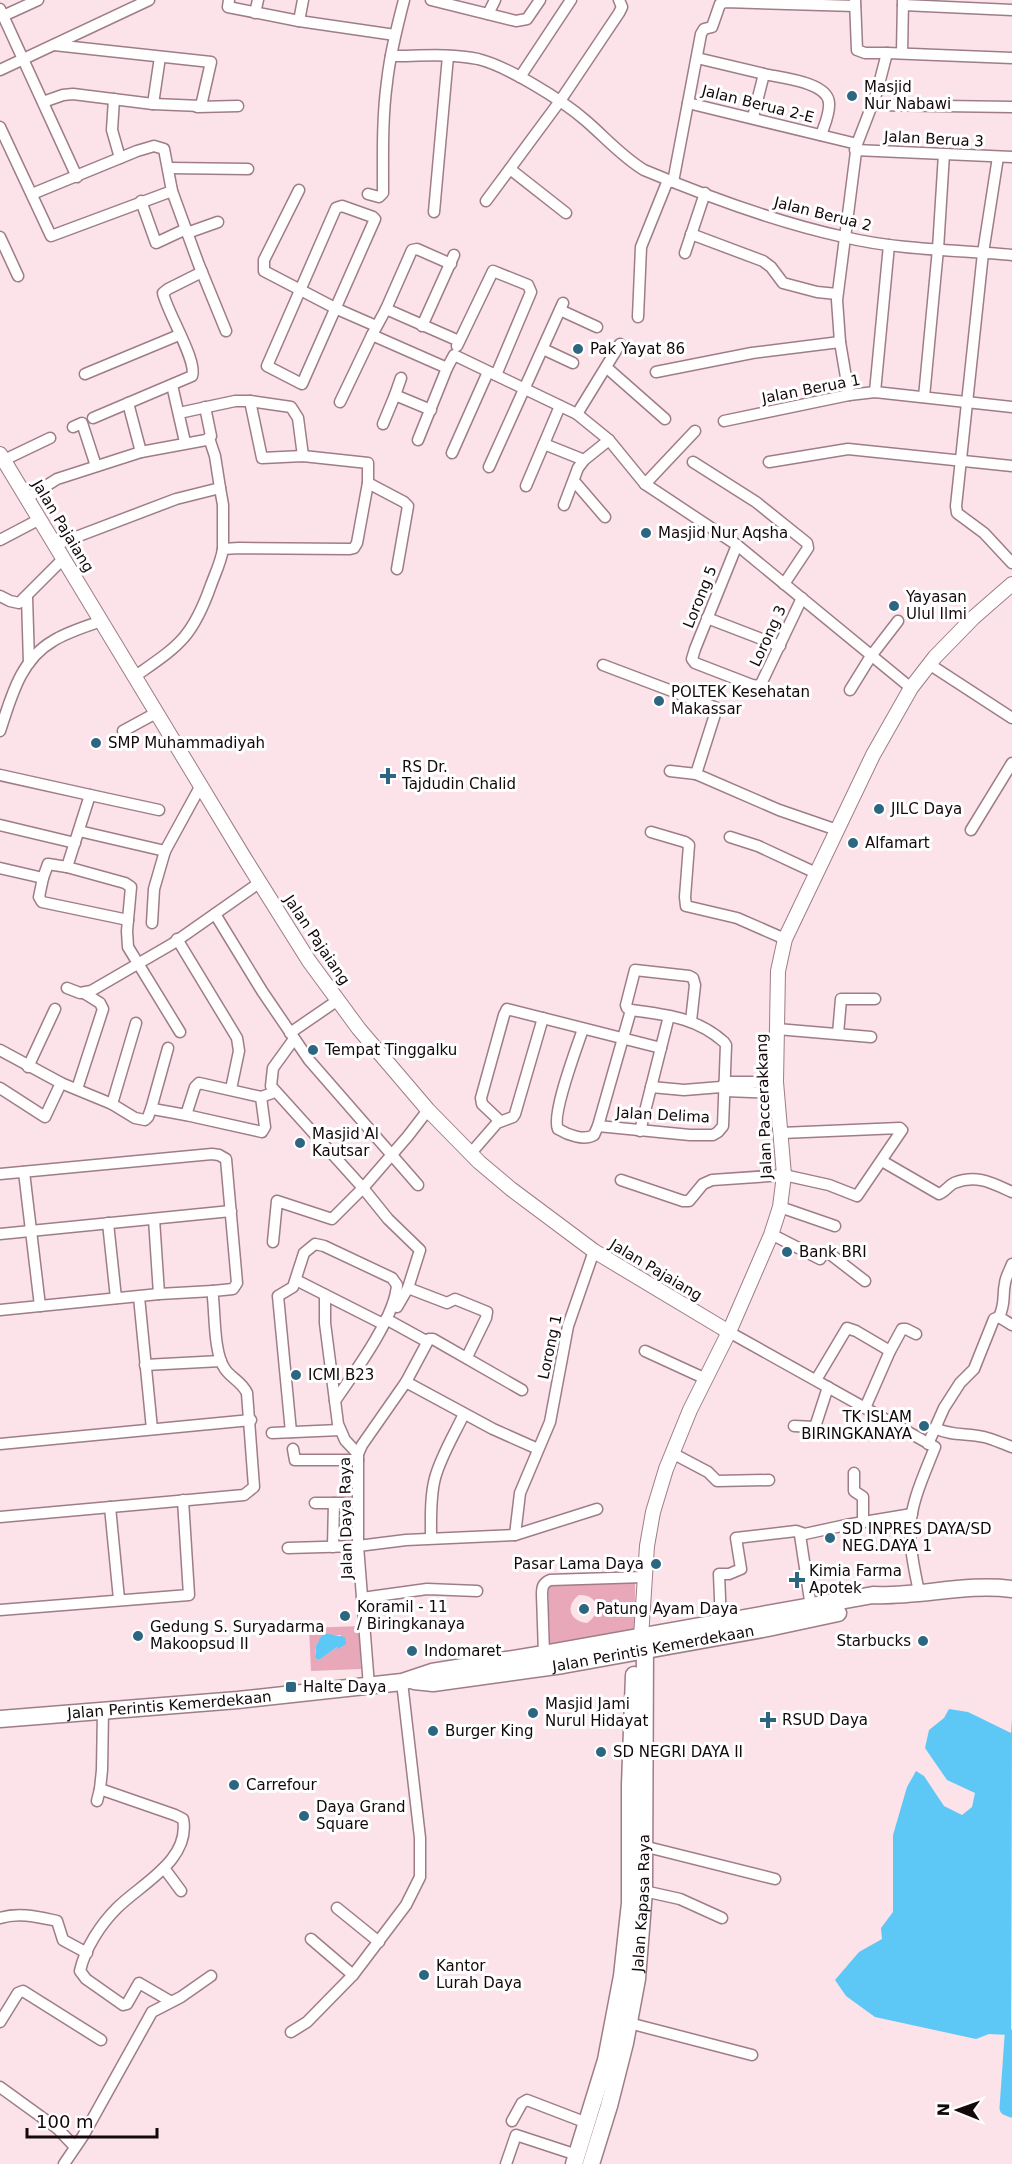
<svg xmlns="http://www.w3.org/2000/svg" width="1012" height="2164" font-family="'DejaVu Sans',sans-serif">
<rect width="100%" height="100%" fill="#fbe3e9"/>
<g fill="#e8a8b9" fill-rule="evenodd">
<path d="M635,1582V1630L550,1645L548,1583ZM579,1595C598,1594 603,1613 587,1623C569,1621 565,1605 579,1595Z"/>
<path d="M359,1626L361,1669L311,1671L309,1628ZM327,1635H341L337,1647L319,1660L315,1658C315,1647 316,1640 327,1635Z"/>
</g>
<g fill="#5dc7f6">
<path d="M323,1633L345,1637L346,1644L338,1649L337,1647L319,1660L315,1658L316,1646Z"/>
<path d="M949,1709L968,1712L1011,1733L1012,1719L1011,2057L1009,2035L989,2034L976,2039L875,2017L846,1996L835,1980L859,1952L882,1939L881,1928L893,1912V1835L907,1787L916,1771L924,1776L944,1806L962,1815L972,1807L975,1793L947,1780L925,1748L929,1730L944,1718Z"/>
</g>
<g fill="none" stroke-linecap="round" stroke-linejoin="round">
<path stroke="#5dc7f6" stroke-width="15" d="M1012,2037L1007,2108L1012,2110"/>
<defs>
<g id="minor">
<path d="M229,0L228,7L299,21L395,35"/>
<path d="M431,0L516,21L527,19L540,0"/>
<path d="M855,0L857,50L865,53H887L877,92L857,144"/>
<path d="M903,5L1012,10"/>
<path d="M0,9L77,177"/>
<path d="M255,13L258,0"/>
<path d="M488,14L495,0"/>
<path d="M3,16L38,0"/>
<path d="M299,21L303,0"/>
<path d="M54,45L211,62L201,106L153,104"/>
<path d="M887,53L1012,58"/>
<path d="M902,53L903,0"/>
<path d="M391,56C419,56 450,53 478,59C507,66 562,100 585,120C605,137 621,156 644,170C708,197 776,222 844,237C898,250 956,250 1012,255"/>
<path d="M697,58L764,74"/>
<path d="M0,70L149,0"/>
<path d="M520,77L571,0"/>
<path d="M114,99L112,130L120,158"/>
<path d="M43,102L63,95L73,94L153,104L160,57"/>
<path d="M688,103L701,34L704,29L712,27L720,4L725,2L855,6"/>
<path d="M873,105L1012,107"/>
<path d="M197,107L238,106"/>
<path d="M753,117L764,74C781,78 828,82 829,103C830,114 824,126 821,135"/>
<path d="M0,127L51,236L172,191"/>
<path d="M855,150L1012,157"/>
<path d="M998,157L983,253L956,506L957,513L984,533L1012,563"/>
<path d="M169,168L248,169"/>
<path d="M510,169L566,213"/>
<path d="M673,182L688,103L857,144L837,300L840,342L849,395"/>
<path d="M299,190L264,260V271L337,309L376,326"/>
<path d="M32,194L137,151L154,146L164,149L172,191L199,265L226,331"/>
<path d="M368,194L379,197L383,193C383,156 382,118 387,82C390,54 397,27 404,0"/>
<path d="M141,201L156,243L186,229"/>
<path d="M486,201L560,101L619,13L622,7L619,0"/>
<path d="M342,206L373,217L375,219L302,384L267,366L336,208Z"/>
<path d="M434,212L448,56"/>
<path d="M187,233L218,222"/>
<path d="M691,234L763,261L771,267L783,283L817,292L837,294"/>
<path d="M0,237L18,276"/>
<path d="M685,253L705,193"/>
<path d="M386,309L412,250L417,249L451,264"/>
<path d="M560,310L597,327"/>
<path d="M638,317L641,247L668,180"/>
<path d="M422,326L454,255"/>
<path d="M459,341L386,309L372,335L447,368L454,355L577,414L609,440L645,484L737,545L911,688"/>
<path d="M457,346L493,271L528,285L531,292L496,375"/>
<path d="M543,349L573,363"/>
<path d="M606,367L665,419"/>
<path d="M656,372L752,353L840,342"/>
<path d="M85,374L179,335"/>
<path d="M172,385L185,442"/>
<path d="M875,392L889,245"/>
<path d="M395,395L401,378"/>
<path d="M924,397L938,249L944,154"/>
<path d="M340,402L372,335"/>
<path d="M128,403L141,452"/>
<path d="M179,413L235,401H250L291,407L298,418L303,456"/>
<path d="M577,414L620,344"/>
<path d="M93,418L192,376C198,362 167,312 163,293L168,289L202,272"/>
<path d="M724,421L849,395L875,392L1012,407"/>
<path d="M383,424L395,395L431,410"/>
<path d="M73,427L82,423L96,466"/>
<path d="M418,440L447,368"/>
<path d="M544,444L584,460"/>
<path d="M452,453L488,372"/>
<path d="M4,460L50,438"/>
<path d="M693,462L756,502L807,543L808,548L784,584"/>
<path d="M769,462L848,449L1012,466"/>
<path d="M489,467L563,303"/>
<path d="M574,481L605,517"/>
<path d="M368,483L404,502L408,506L397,569"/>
<path d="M645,484L695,431"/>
<path d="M526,486L560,406"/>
<path d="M220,488L223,505V549"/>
<path d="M27,498L57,479L141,452L206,440L211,436L205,407"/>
<path d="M564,505L578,468L584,460L609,440"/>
<path d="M0,540L40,519"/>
<path d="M55,545L176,499L220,488L215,456L209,438"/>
<path d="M737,545L695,649L692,659L695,663L752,685L760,686L802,598"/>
<path d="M0,596L10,601L19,603L63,559"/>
<path d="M27,597L29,663"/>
<path d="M707,618L780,646"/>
<path d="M929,664L1012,718"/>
<path d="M603,665L717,708L696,774L779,810L837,830"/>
<path d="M134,677C178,646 192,639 211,585C215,574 221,562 223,549L239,548L350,549L354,548L357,543L368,483V463L303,456L262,458L250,401"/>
<path d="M850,690L871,656L898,621"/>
<path d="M0,731C11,698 20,660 53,641C67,632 85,627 101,621"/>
<path d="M123,731L156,713"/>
<path d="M670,771L696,774"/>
<path d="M0,775L90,795"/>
<path d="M159,810L90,795L67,867L125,883L131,887L127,931L128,947L180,1032"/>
<path d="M0,825L75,843"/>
<path d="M971,830L1012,763"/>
<path d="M79,831L165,851L200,787"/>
<path d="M651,832L685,842L689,845L685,897L686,906L737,918L785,939"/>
<path d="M730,837L758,846L816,873"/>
<path d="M0,868L43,878L39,897L42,902L128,920"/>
<path d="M43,878L48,864L67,867"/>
<path d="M215,914L262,991L309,1060L418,1185"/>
<path d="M152,923L154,889L165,851"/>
<path d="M177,939L237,1038L239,1051L231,1089"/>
<path d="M67,988L80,993L91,991L172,944L259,883"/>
<path d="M583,1029C577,1047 551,1115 558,1129C568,1135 584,1141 594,1135L598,1126L631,1010L627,1008L626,1005L635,970L689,976L693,978L695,985L691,1021"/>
<path d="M777,1029L871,1037"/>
<path d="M290,1033L338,1000"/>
<path d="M838,1034L841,999H875"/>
<path d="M0,1050L61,1083L112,1104L135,1118L145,1120L148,1117L151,1109H153L186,1115L195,1087L199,1083L261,1097L275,1092"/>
<path d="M28,1067L55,1009"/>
<path d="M776,1082H726L721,1087L725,1091L777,1093"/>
<path d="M651,1087L684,1090L721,1087"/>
<path d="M0,1088L45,1117L61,1083"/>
<path d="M77,1089L103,1009L100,1003L84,993"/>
<path d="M112,1104L136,1023"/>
<path d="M151,1109L168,1048"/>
<path d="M186,1115L262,1132L265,1127L261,1097"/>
<path d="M500,1121L482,1104L481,1098L504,1015L507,1009L661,1048"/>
<path d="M598,1126L690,1135H713L718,1132L723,1126L726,1045L724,1042C696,1017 666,1015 631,1010"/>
<path d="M640,1131L669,1016"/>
<path d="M471,1153L497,1123L513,1117L515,1114L543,1018"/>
<path d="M882,1161L939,1194C945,1192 948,1186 954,1183C977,1174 992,1183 1012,1192"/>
<path d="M24,1172L40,1306"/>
<path d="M0,1174L212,1154L219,1155L226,1159L237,1283L233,1289L213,1291V1298C215,1316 214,1354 225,1369C231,1378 242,1382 247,1393L254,1487L244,1495L0,1517"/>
<path d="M621,1180L683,1201H689L703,1184L712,1180L784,1175L829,1185L857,1196L902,1130L900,1128L781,1133"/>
<path d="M780,1207L835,1226"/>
<path d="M154,1219L159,1294"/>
<path d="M108,1223L116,1298"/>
<path d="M0,1234L231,1211"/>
<path d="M771,1234L820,1259L824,1252L830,1254L865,1281"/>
<path d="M273,1242L277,1201L332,1219L363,1188L271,1086L273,1068L294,1039"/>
<path d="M296,1280L383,1324"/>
<path d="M408,1288L447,1303L455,1299L487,1312L486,1318L467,1357"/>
<path d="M325,1295V1323L338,1424L345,1440L358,1454"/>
<path d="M139,1297L152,1429"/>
<path d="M397,1307L408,1288L420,1250L388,1219L363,1188L408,1136L428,1110"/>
<path d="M0,1310L159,1294L213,1291"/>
<path d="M999,1317L1012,1325"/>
<path d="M386,1319L426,1341"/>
<path d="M729,1332L935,1447C925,1473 910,1503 910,1532C910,1552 915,1572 919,1592"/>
<path d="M645,1351L706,1379"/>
<path d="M145,1365L221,1361"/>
<path d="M816,1380L847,1328L856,1331L890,1351"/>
<path d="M406,1382L493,1429L538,1449"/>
<path d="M865,1408L890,1351L902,1329H906L916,1334"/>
<path d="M794,1426L815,1427L828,1387"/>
<path d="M935,1428C951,1436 967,1433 984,1437C993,1439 1003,1444 1012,1447"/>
<path d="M291,1432L278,1296L293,1287L304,1253L315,1244L324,1246L392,1278L397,1285C395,1318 354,1373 335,1401"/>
<path d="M272,1433L340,1430"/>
<path d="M0,1444L251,1420"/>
<path d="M928,1444L944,1408L960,1383L974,1369L994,1319L999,1317C1006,1302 1002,1297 1005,1283C1006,1276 1010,1270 1012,1264"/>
<path d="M293,1449L295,1460H358"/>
<path d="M672,1453L708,1472L717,1481L769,1480"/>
<path d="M854,1473V1491L863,1497V1522"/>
<path d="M315,1503H357"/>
<path d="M110,1507L119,1599"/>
<path d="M515,1535L520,1493L550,1422L568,1326L594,1251"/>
<path d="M431,1538C431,1519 430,1497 435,1478C441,1456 454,1435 464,1414"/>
<path d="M333,1547L334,1503"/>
<path d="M288,1548L358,1546L406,1540L515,1535L597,1509"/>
<path d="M362,1598L427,1589L477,1591"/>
<path d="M811,1607L800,1535L846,1525L912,1514"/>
<path d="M0,1610L189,1595L183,1500"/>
<path d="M721,1623L719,1574H729L741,1569L736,1538L796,1531L802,1533"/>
<path d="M544,1654L542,1594C542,1587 543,1583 550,1580L644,1577"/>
<path d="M369,1686L358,1546V1454L362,1445L406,1382L429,1339H433L522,1390"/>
<path d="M103,1711L102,1770L100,1789L175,1815L183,1819C191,1860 141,1884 117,1908C101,1924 85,1948 80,1971L86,1979L123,2005L127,2004L139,1983L170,2001"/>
<path d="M97,1801L100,1789"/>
<path d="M643,1846L775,1879"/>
<path d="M164,1868L181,1891"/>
<path d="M644,1891L680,1899L722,1918"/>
<path d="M337,1908L379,1942"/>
<path d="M0,1918C19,1912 38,1917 57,1921L63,1940L87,1953"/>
<path d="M311,1939L353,1975"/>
<path d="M0,2022L18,1993L23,1991L101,2040"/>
<path d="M629,2023L752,2055"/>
<path d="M291,2032L307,2022L353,1975L406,1905L420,1877V1838L402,1682"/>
<path d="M0,2087L58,2129L75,2147"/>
<path d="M512,2121L522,2103L527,2100L587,2123"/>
<path d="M64,2164L83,2136L152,2012L181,1997L211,1976"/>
<path d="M506,2164L516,2135L577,2155"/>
</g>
<g id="major">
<path d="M0,454L245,859L309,961L359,1029L428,1110L479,1162L511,1189L594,1251L729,1332"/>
<path d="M641,1637L647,1546L653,1512L666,1469L690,1410L729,1332L771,1235L780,1207L784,1175L776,1082L778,971L785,939L873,755L911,688L935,657L973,618L1012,584"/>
</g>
<g id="highway">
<path id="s1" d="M414,1681L433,1683L563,1665L768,1628L838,1613"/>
<path id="s2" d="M0,1719L238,1700L402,1682L432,1672L544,1654L873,1595C920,1597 965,1583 1012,1589"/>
<path d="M574,2164L606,2060L622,1976L630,1903V1785L634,1675"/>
<path id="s3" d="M591,2164L609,2106L625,2043L637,1979L644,1891L645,1636"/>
</g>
</defs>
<use href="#minor" stroke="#9f7d86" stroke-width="13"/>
<use href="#major" stroke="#9f7d86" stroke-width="16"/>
<use href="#highway" stroke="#9f7d86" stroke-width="19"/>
<use href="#minor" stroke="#fff" stroke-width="10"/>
<use href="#major" stroke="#fff" stroke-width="14"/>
<use href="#highway" stroke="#fff" stroke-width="16"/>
</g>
<g fill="#2d6680" stroke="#fff" stroke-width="2">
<circle cx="852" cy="96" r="6"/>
<circle cx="578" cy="349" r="6"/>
<circle cx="646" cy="533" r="6"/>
<circle cx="894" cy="606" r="6"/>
<circle cx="659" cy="701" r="6"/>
<circle cx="96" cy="743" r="6"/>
<path d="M385 767h6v6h6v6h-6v6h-6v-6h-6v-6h6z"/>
<circle cx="879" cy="809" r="6"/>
<circle cx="853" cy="843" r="6"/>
<circle cx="313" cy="1050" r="6"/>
<circle cx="300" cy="1143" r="6"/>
<circle cx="787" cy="1252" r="6"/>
<circle cx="296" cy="1375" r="6"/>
<circle cx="924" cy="1426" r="6"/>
<circle cx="830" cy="1538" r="6"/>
<circle cx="656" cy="1564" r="6"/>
<path d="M794 1571h6v6h6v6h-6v6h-6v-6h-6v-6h6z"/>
<circle cx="584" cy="1609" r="6"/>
<circle cx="345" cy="1616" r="6"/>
<circle cx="138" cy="1636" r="6"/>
<circle cx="923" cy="1641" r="6"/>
<circle cx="412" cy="1651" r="6"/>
<rect x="285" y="1681" width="12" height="12" rx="3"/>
<circle cx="533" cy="1713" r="6"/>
<path d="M765 1711h6v6h6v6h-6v6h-6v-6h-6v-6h6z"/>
<circle cx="433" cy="1731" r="6"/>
<circle cx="601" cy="1752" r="6"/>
<circle cx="234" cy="1785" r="6"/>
<circle cx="304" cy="1816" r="6"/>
<circle cx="424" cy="1975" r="6"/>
</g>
<g text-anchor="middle" stroke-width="6" stroke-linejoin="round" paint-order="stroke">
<g font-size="15" fill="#13080b" stroke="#fff" text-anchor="start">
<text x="864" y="92">Masjid<tspan x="864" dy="17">Nur Nabawi</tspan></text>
<text x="590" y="354">Pak Yayat 86</text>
<text x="658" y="538">Masjid Nur Aqsha</text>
<text x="906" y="602">Yayasan<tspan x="906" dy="17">Ulul Ilmi</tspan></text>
<text x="671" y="697">POLTEK Kesehatan<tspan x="671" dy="17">Makassar</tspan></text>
<text x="108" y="748">SMP Muhammadiyah</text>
<text x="402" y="772">RS Dr.<tspan x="402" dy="17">Tajdudin Chalid</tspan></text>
<text x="891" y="814">JILC Daya</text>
<text x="865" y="848">Alfamart</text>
<text x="325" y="1055">Tempat Tinggalku</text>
<text x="312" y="1139">Masjid Al<tspan x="312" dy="17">Kautsar</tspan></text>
<text x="799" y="1257">Bank BRI</text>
<text x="308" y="1380">ICMI B23</text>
<text x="912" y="1422" text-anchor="end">TK ISLAM<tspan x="912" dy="17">BIRINGKANAYA</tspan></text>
<text x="842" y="1534">SD INPRES DAYA/SD<tspan x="842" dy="17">NEG.DAYA 1</tspan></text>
<text x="644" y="1569" text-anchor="end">Pasar Lama Daya</text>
<text x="809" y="1576">Kimia Farma<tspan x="809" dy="17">Apotek</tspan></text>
<text x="357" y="1612">Koramil - 11<tspan x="357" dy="17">/ Biringkanaya</tspan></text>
<text x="596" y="1614">Patung Ayam Daya</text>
<text x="150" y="1632">Gedung S. Suryadarma<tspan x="150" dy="17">Makoopsud II</tspan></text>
<text x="911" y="1646" text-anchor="end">Starbucks</text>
<text x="424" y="1656">Indomaret</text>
<text x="303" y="1692">Halte Daya</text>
<text x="545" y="1709">Masjid Jami<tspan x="545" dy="17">Nurul Hidayat</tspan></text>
<text x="782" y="1725">RSUD Daya</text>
<text x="445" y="1736">Burger King</text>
<text x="613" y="1757">SD NEGRI DAYA II</text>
<text x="246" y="1790">Carrefour</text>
<text x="316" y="1812">Daya Grand<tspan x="316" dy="17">Square</tspan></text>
<text x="436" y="1971">Kantor<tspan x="436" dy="17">Lurah Daya</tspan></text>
</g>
<g font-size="15" fill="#13080b" stroke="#fff">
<text transform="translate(758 104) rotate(14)" y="5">Jalan Berua 2-E</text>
<text transform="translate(934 139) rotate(3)" y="5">Jalan Berua 3</text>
<text transform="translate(823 214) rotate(14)" y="5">Jalan Berua 2</text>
<text transform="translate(811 389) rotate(-11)" y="5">Jalan Berua 1</text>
<text transform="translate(63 526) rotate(59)" y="5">Jalan Pajaiang</text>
<text transform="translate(700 597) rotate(-68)" y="5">Lorong 5</text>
<text transform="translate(768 636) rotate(-65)" y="5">Lorong 3</text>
<text transform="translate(317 940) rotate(56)" y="5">Jalan Pajaiang</text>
<text transform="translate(764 1106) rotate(-92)" y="5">Jalan Paccerakkang</text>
<text transform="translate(663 1115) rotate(3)" y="5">Jalan Delima</text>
<text transform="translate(656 1270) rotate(31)" y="5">Jalan Pajaiang</text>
<text transform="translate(550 1347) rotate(-78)" y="5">Lorong 1</text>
<text transform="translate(346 1518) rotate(-91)" y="5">Jalan Daya Raya</text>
<text dy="5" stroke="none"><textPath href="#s1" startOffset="242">Jalan Perintis Kemerdekaan</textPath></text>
<text dy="5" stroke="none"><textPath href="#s2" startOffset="170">Jalan Perintis Kemerdekaan</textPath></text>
<text dy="5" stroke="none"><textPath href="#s3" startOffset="267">Jalan Kapasa Raya</textPath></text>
</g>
</g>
<g transform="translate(958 2110) rotate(271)" stroke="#ffffff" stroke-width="4.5" paint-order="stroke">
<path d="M0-4.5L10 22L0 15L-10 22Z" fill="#13080b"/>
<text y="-9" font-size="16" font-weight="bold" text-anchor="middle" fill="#13080b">N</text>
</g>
<path d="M27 2128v9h130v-9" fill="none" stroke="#13080b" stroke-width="3"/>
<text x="36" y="2128" font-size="18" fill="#13080b" stroke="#ffffff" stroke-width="4.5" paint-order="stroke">100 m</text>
</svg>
